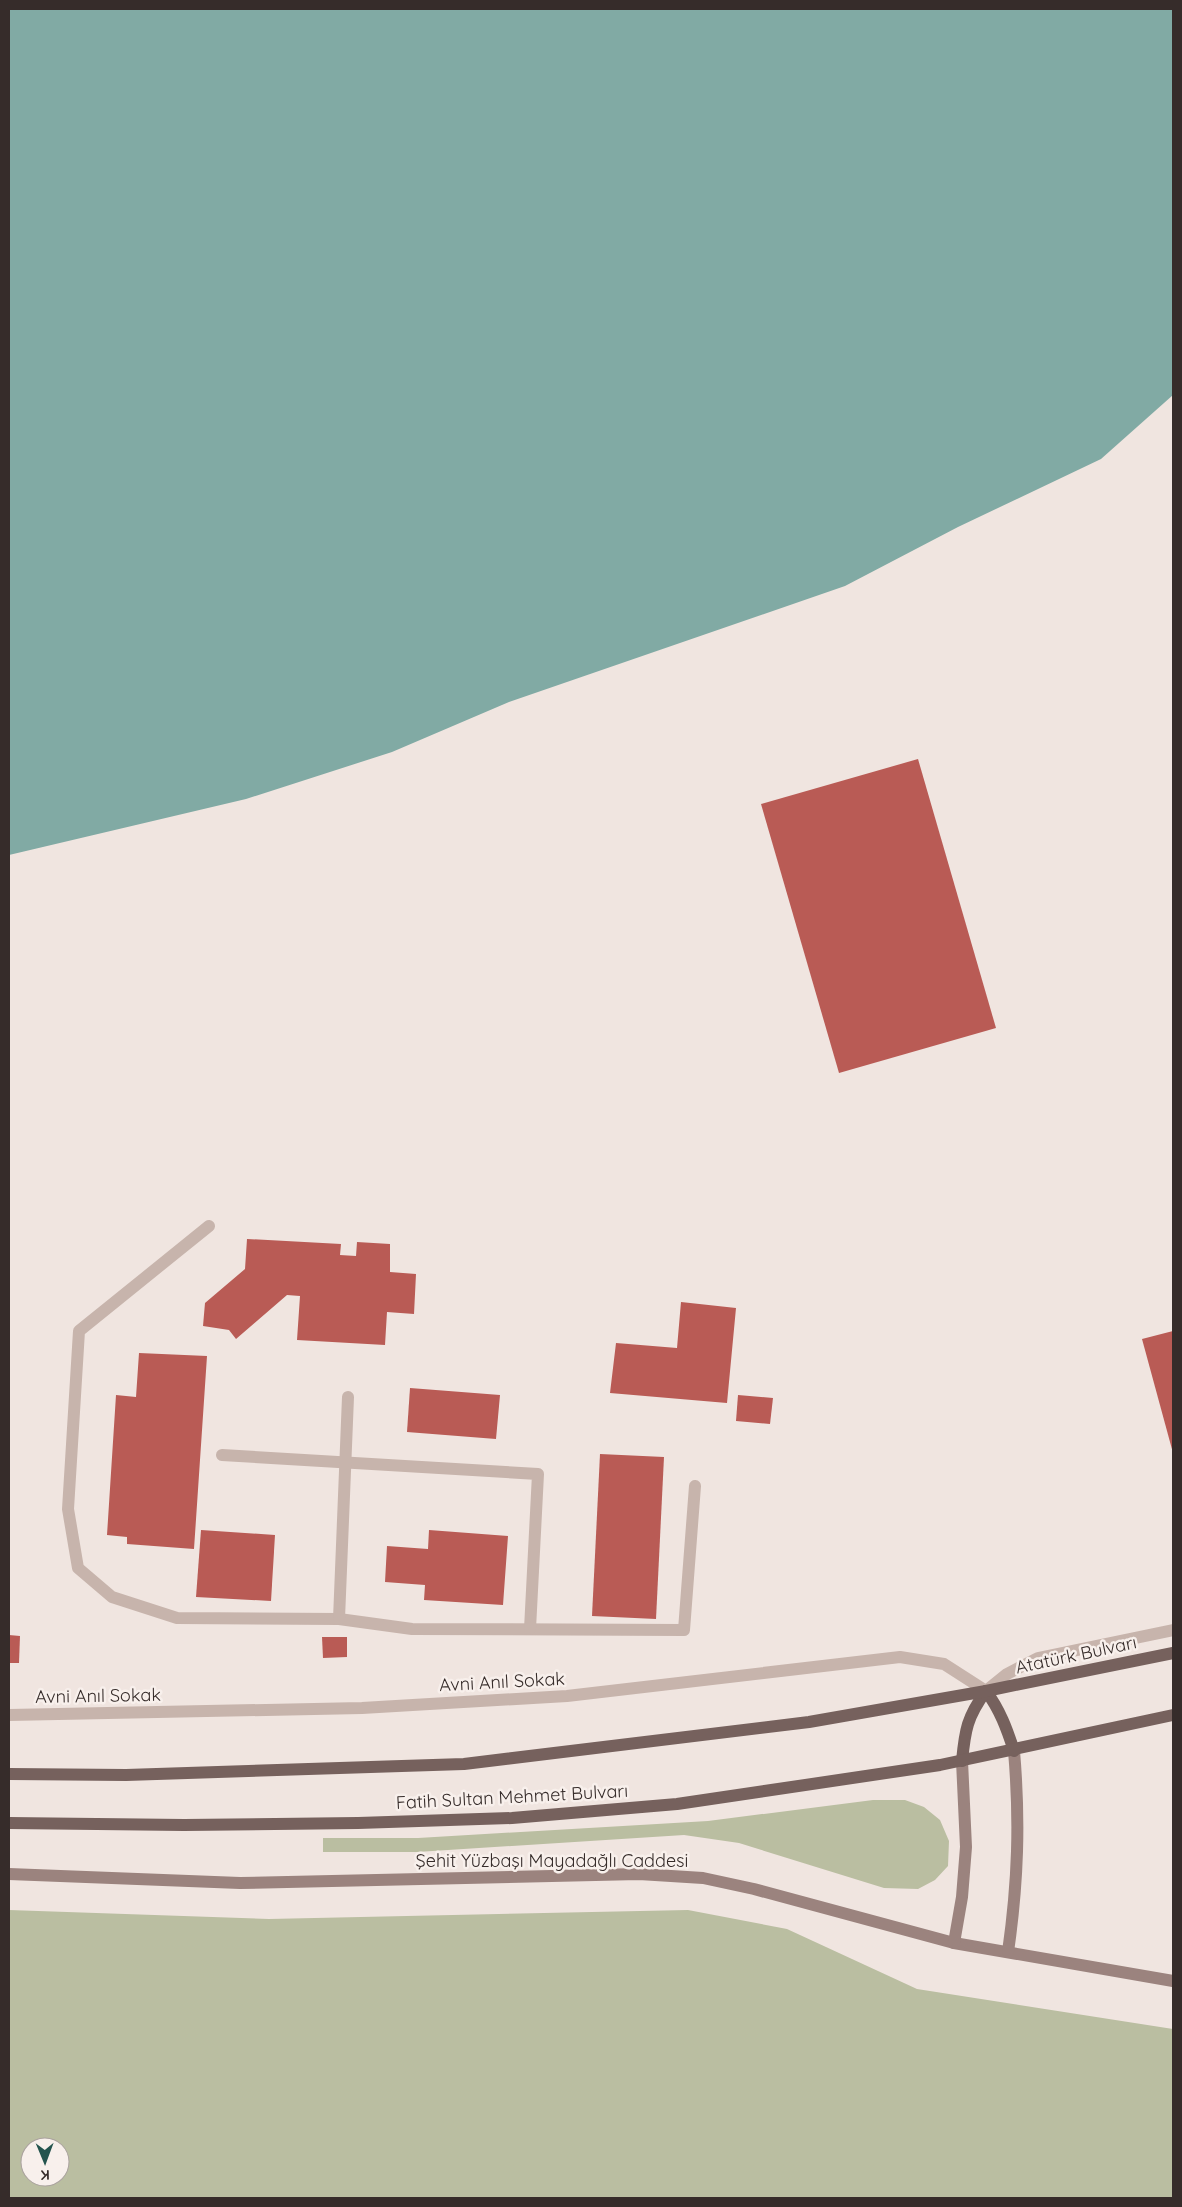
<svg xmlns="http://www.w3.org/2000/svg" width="1182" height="2207" font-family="Quicksand,sans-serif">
<rect width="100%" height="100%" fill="#f0e5e0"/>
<g fill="#babea1" fill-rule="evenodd">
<path d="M873,1800H905L924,1807L940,1820L949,1841L948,1866L935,1880L918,1889L884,1888L739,1843L684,1835L417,1852H323V1838H418L708,1821Z"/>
<path d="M9,1910L269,1919L688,1910L787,1929L917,1989L1173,2029V2198H9ZM30,2147H60V2177H30Z"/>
</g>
<path fill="#81aaa4" d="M9,9H1173V395L1101,459L958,527L845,586L509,702L392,752L246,799L9,855Z"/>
<g fill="#b95b55">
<path d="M918,759L996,1028L839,1073L761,804Z"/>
<path d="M247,1239L341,1244L340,1255L356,1256L357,1242L390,1244V1272L416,1274L414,1314L387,1312L385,1345L297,1340L300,1296L287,1295L236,1339L229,1330L203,1326L205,1303L245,1269Z"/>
<path d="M681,1302L736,1308L727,1403L610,1393L616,1343L677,1348Z"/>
<path d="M1173,1331V1453L1142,1339Z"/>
<path d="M139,1353L207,1356L194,1549L127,1544V1537L107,1535L116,1395L136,1397Z"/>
<path d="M410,1388L500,1395L496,1439L407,1432Z"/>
<path d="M738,1395L773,1398L770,1424L736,1421Z"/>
<path d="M600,1454L664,1457L656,1619L592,1616Z"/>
<path d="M201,1530L275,1535L271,1601L196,1597Z"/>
<path d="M429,1530L508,1536L503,1605L424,1600L425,1585L385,1582L387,1546L428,1549Z"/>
<path d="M9,1635L20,1636L19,1663H9Z"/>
<path d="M322,1637H347V1657L323,1658Z"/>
</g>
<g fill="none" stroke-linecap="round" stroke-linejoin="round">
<g stroke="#c7b4ac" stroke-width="12">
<path d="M209,1226L79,1331L68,1509L78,1568L112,1597L177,1618L339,1619L412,1629L684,1630L695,1486"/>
<path d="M222,1455L538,1474L530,1629"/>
<path d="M339,1619L348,1397"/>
<path d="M986,1691L1007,1674L1038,1658L1173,1630"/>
</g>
<path stroke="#c7b4ac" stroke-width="12" d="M9,1715L362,1708L567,1696L900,1657L944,1664L986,1691"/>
<g stroke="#9b837e" stroke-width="12">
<path d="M9,1874L240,1883L639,1874L703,1878L754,1889L954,1943L1173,1981"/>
<path d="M954,1943L962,1897L966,1847L962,1761"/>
<path d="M1008,1952C1018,1882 1020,1821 1014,1751"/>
</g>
<g stroke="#76615d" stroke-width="12">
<path d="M986,1691C1000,1710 1007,1729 1014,1751"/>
<path d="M962,1761C965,1730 967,1717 986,1691"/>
<path d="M9,1774L126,1775L464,1764L809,1722L986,1691L1173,1653"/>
<path d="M9,1823L184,1825L358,1823L512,1818L677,1804L940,1765L1173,1715"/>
</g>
</g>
<g text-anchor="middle" stroke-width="5" stroke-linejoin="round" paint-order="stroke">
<g font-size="18" fill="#362c2a" stroke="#f8f0ec">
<text transform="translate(1076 1655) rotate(-12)" y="6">Atatürk Bulvarı</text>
<text transform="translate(502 1682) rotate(-3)" y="6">Avni Anıl Sokak</text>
<text transform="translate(98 1696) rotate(-1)" y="6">Avni Anıl Sokak</text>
<text transform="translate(512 1797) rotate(-3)" y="6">Fatih Sultan Mehmet Bulvarı</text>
<text x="552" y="1867">Şehit Yüzbaşı Mayadağlı Caddesi</text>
</g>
</g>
<rect width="1182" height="2207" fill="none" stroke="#362c2a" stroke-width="20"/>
<g transform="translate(45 2162) rotate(179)"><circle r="24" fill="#f8f0ec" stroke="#aaa29e"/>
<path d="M0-4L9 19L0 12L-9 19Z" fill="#24544e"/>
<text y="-8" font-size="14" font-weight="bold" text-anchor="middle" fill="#362c2a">K</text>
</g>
</svg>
